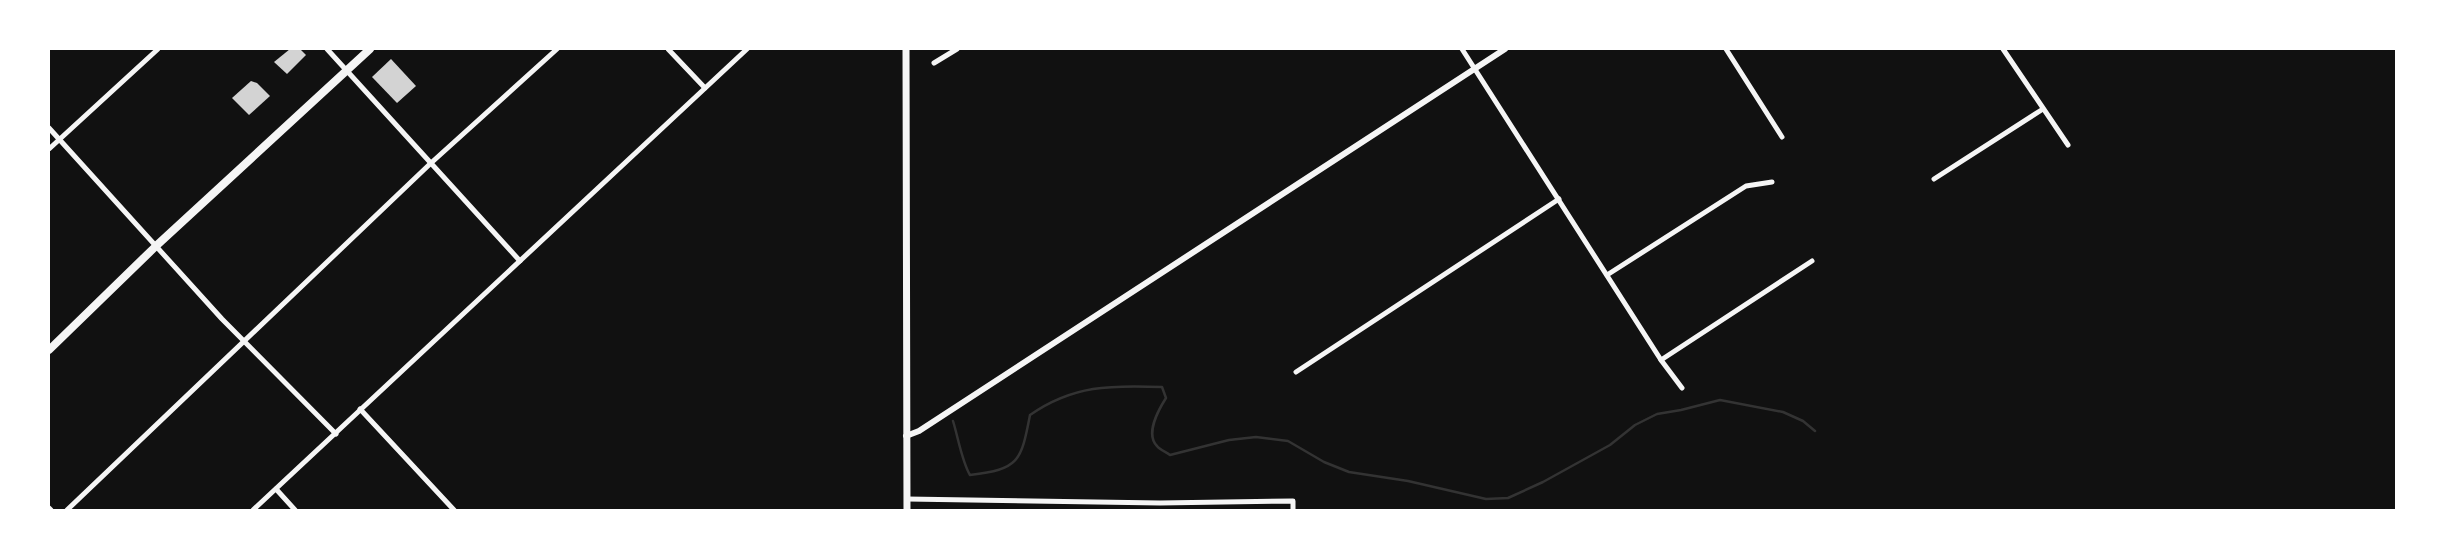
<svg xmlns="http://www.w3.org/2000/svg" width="2445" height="559" font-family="'Fira Sans Condensed',sans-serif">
<rect width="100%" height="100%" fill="#111"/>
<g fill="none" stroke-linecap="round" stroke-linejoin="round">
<path stroke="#333" stroke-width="2.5" d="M953,421C958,437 962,462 970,475C1019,469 1021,462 1030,415C1073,385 1111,385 1162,387L1166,398C1159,409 1145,434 1157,446C1160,450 1166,452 1170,455L1229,440L1256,437L1288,441L1324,462L1349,472L1408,481L1486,499L1508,498L1543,482L1610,445L1635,425L1657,414L1681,410L1720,400L1783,412L1803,421L1815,431"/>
</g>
<g fill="#d3d3d3">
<path d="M290,49H300L306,55L287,74L274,62Z"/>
<path d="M391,59L416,86L397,103L372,77Z"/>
<path d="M251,81L257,83L270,96L249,115L232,98Z"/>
</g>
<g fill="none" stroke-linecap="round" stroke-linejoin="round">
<g stroke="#f5f5f5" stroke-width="5">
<path d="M327,49L520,261"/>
<path d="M668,49L705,88"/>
<path d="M1462,49L1661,360L1682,388"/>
<path d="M1726,49L1782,137"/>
<path d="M2003,49L2068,145"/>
<path d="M934,63L957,49"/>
<path d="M49,128L222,319L336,434"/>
<path d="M49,149L158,49"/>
<path d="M1934,179L2043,109"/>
<path d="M1607,275L1746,186L1772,182"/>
<path d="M1661,360L1812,261"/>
<path d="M1296,372L1559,199"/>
<path d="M360,409L454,510"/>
<path d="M276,489L295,510"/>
<path d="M907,499L1160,503L1293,501V510"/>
<path d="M49,508L51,510"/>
<path d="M67,510L431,163L557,49"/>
<path d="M253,510L747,49"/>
</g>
<path stroke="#f5f5f5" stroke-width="6" d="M906,436L919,431L1505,49"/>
<path stroke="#f5f5f5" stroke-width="7" d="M906,49L907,510"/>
<path stroke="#f5f5f5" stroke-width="8" d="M49,350L156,246L370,49"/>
</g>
<rect width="2445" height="559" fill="none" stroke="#ffffff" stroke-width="100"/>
</svg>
